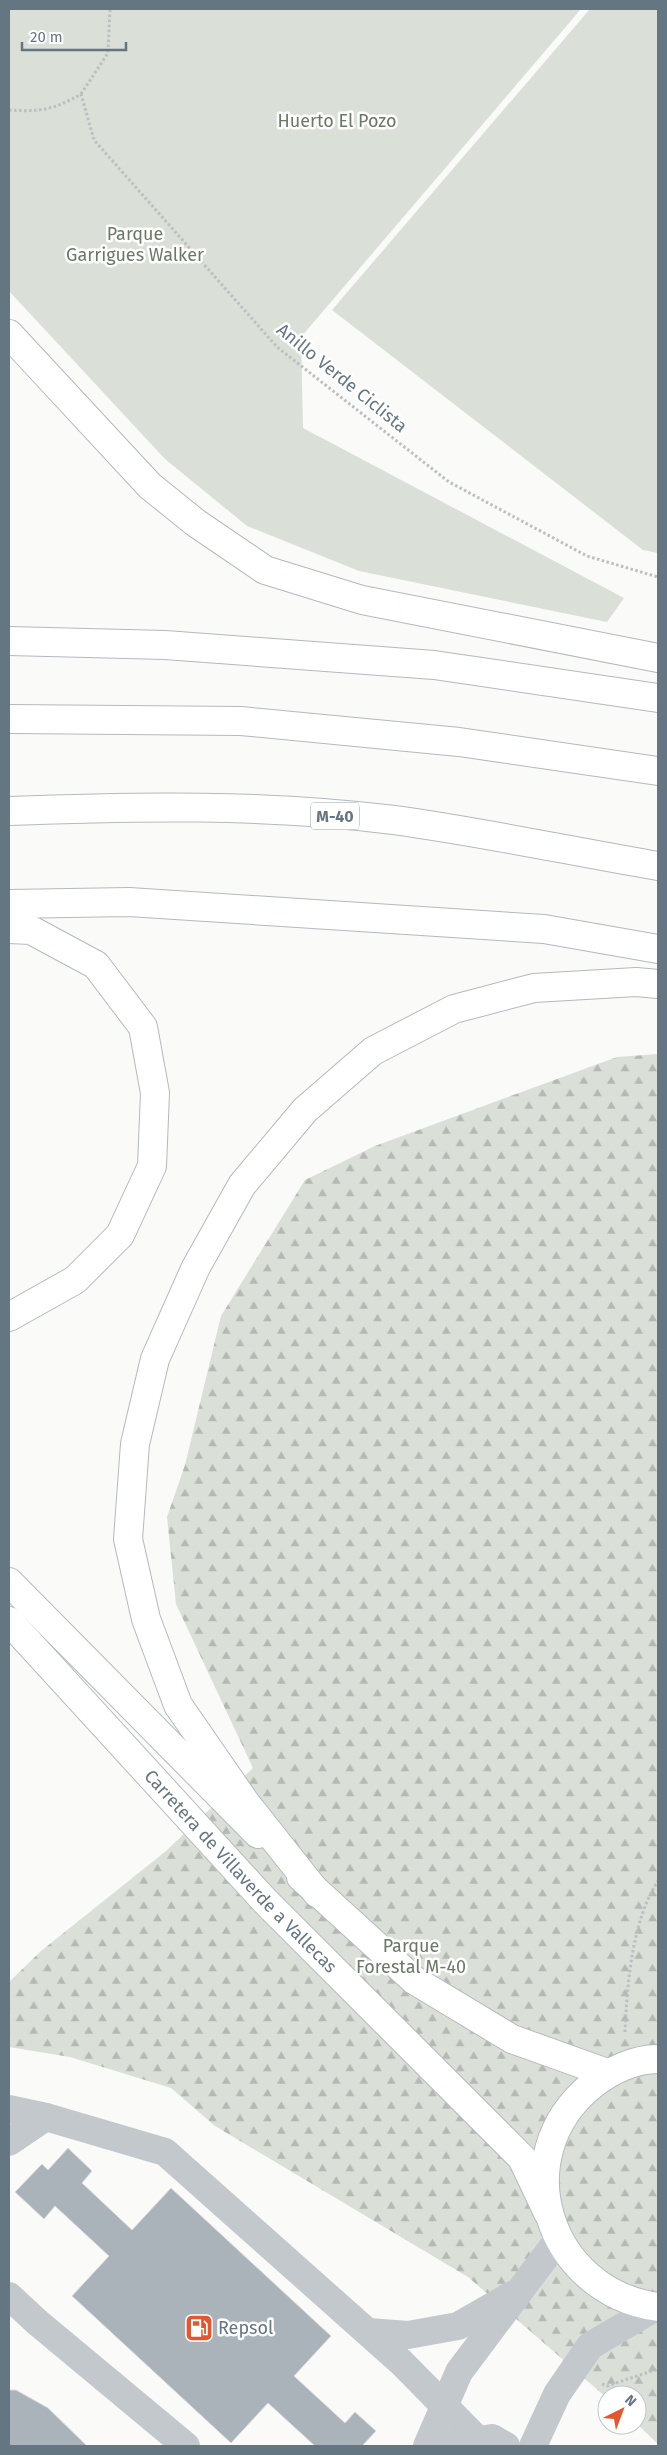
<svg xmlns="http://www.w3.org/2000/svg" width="667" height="2455" font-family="'Fira Sans',sans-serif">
<defs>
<pattern id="forest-firs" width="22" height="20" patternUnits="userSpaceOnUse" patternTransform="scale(1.25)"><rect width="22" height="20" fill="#dadfd7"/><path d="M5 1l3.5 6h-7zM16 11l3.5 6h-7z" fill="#b4b9b4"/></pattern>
</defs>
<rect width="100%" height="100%" fill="#fafaf8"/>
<g fill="#dadfd7">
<path d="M9,9H581L301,337L303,428L624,598L607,622L359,571L247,526L165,459L9,291Z"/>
<path d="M590,9H658V553L643,550L332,310Z"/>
</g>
<path fill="url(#forest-firs)" d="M658,1054V2444L637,2424V2395H607V2398L468,2277L215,2126L171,2088L70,2057L9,2047V1982L41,1951L166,1851L253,1768L176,1604L167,1517L185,1465L221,1316L305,1180L375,1146L617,1057Z"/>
<g fill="#aab3b9" stroke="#dcdcda">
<path d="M68,2148L92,2171L82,2183L132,2230L171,2188L331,2336L294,2376L345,2423L355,2412L376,2431L362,2446H315L268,2403L231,2443L72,2296L109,2256L55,2206L44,2219L15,2192L42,2164L48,2170Z"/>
<path d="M9,2390H16L48,2408L87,2446H9Z"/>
</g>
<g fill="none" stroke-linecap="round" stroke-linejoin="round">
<defs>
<g id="major">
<path d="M9,1582L258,1834"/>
<path id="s1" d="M9,1621L265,1901L522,2158L548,2213"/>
<path d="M301,1877L414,1980L512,2039L607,2073"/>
<path d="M658,2059C635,2059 611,2070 592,2085C504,2156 547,2292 658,2307"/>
</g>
<g id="highway">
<path d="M9,334L150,486L196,523L265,570L362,600L658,658"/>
<path d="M9,641L165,645L434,665L658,698"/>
<path d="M9,719L241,721L459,742L658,771"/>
<path d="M9,811C137,806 266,804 394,820C482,832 570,851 658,866"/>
<path d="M9,904L129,902L544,929L658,949"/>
<path d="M9,929L31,930L96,965L143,1027L155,1093L152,1166L120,1235L75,1280L9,1317"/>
<path d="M317,1893L245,1802L178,1705L146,1619L128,1539L135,1444L155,1359L196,1267L242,1185L305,1110L373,1051L454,1009L534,988L636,982L658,984"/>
</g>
</defs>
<use href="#major" stroke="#b5babe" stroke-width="30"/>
<use href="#highway" stroke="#b4b9bd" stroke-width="30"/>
<g stroke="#bbbfc2" stroke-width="3" stroke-dasharray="2.5 2.5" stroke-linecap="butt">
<path d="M81,94L108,53L110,9"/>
<path d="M9,110C39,112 54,110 81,94L94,140L277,347L449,482L587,556L658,577"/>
<path d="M625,2032C627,1985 632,1920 658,1881"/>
<path d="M602,2384L607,2386L658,2369"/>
</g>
<g stroke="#c3c8cc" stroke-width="28">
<path d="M9,2109L46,2117L165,2152L401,2362L479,2441"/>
<path d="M9,2142L46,2117"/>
<path d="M9,2296L37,2322L186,2446"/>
<path d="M368,2332L408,2335L458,2326L512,2295"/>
<path d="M427,2446L459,2372L558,2240"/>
<path d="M443,2446L492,2438L506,2446"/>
<path d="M533,2446L557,2394L590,2346L656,2307"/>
</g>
<use href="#major" stroke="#fff" stroke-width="28"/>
<use href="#highway" stroke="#fff" stroke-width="28"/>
</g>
<defs>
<symbol id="fuel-square" viewBox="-11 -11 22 22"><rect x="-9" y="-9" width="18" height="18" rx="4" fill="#e4572e" stroke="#fff"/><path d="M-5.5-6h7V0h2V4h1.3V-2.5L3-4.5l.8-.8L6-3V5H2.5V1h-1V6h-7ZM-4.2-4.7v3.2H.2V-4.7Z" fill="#fff"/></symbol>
</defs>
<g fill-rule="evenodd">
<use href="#fuel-square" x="183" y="2312" width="32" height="32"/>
</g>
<g text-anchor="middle" stroke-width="5" stroke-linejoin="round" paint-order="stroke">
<rect fill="#fff" stroke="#939fa8" stroke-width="1" x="311" y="802.5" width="48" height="27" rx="4"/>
<g font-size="16" font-weight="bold" fill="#657683">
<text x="335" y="822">M-40</text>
</g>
<g font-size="18" fill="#687a64" stroke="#fff">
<text x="337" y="127">Huerto El Pozo</text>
<text x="135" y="240">Parque<tspan x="135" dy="21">Garrigues Walker</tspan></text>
<text x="411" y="1952">Parque<tspan x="411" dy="21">Forestal M-40</tspan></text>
</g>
<g font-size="18" fill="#657683" stroke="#fff">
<text transform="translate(342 378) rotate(39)" y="6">Anillo Verde Ciclista</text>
<text dy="6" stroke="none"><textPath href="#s1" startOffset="341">Carretera de Villaverde a Vallecas</textPath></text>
</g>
<g font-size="18" fill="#657683" stroke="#fff" text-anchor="start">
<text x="218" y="2334">Repsol</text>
</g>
</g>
<rect width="667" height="2455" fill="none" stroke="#657683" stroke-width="20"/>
<g transform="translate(622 2410) rotate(42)"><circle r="24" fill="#ffffff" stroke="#c1c8cd"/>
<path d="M0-4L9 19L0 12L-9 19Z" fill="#e4572e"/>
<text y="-8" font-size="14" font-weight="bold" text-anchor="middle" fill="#657683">N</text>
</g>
<path d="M22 42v8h104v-8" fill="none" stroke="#657683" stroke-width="2.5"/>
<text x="30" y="42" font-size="15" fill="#657683" stroke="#ffffff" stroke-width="4" paint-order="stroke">20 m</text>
</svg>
